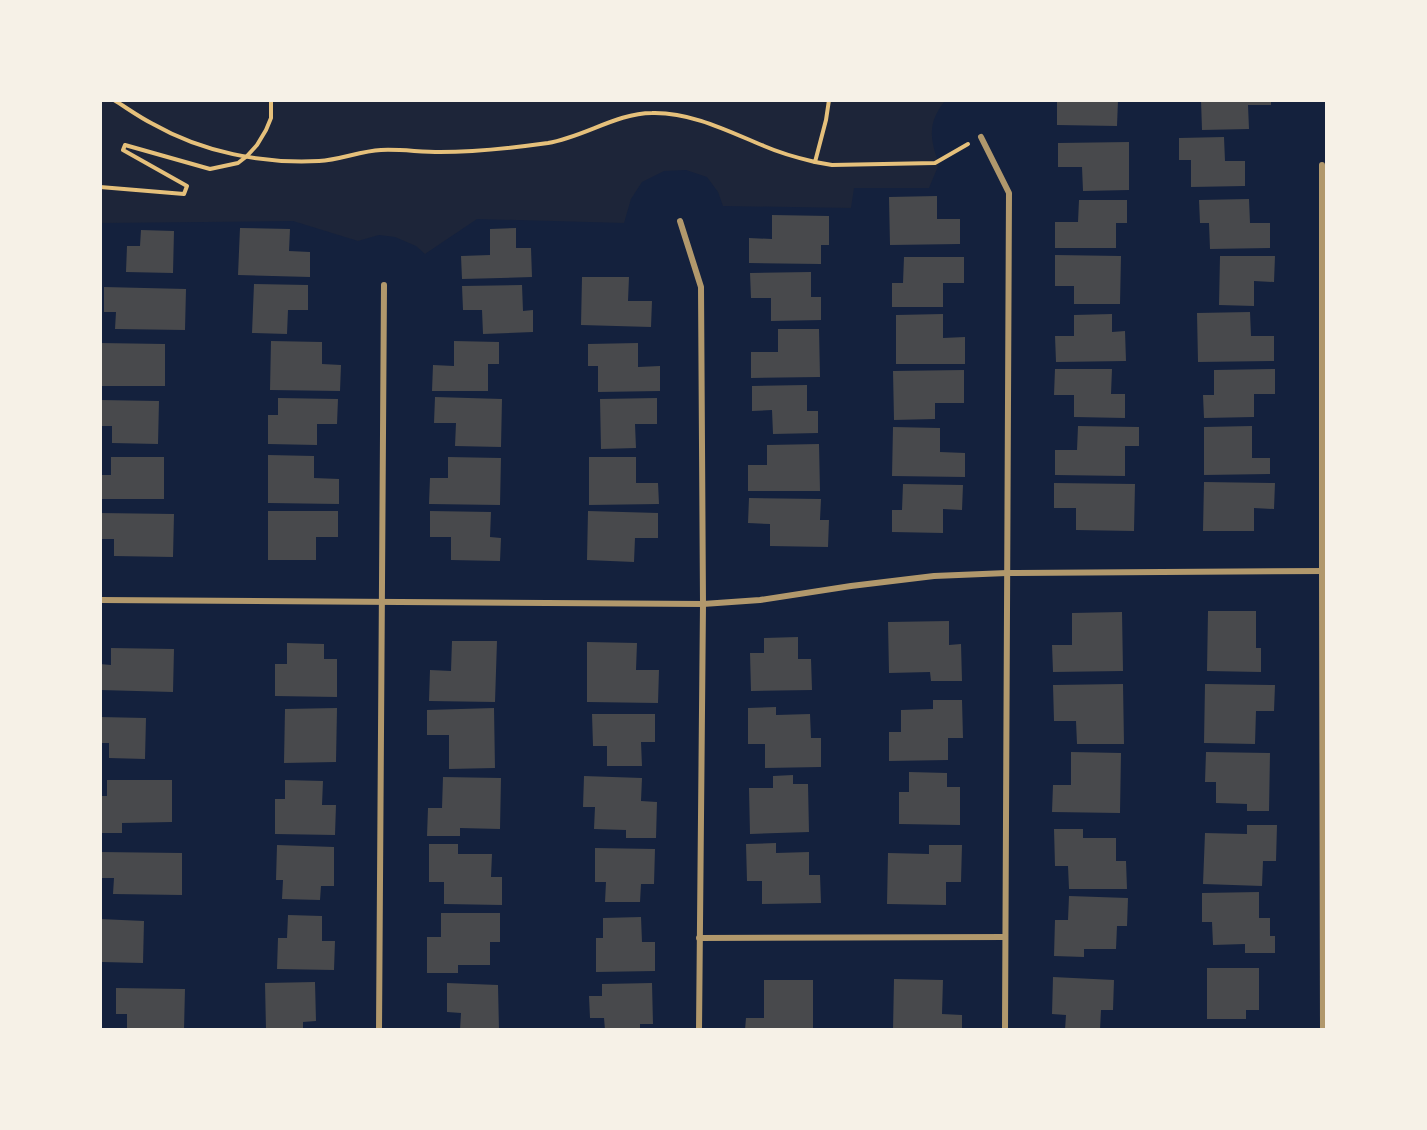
<svg xmlns="http://www.w3.org/2000/svg" width="1427" height="1130" font-family="'Public Sans',sans-serif">
<rect width="100%" height="100%" fill="#14213d"/>
<path fill="#1d2539" d="M100,101H945C927,123 930,139 939,164L929,188H854L851,208L723,206L718,192L707,177L686,170L664,171L642,182L631,199L624,223L477,219L425,254L416,246L395,237L379,235L358,241L293,221L102,223Z"/>
<g fill="#48494c">
<path d="M1118,100L1117,126L1057,125V101Z"/>
<path d="M1201,100H1271V105H1248L1249,129L1202,130Z"/>
<path d="M1224,137L1225,161H1245V186L1191,187V160H1179V138Z"/>
<path d="M1129,142V190L1083,191L1082,167H1058V143Z"/>
<path d="M937,196V219H960V244L890,245L889,197Z"/>
<path d="M1249,199L1250,223H1270V248L1210,249L1209,223H1200L1199,200Z"/>
<path d="M1079,200H1127V223H1116V248H1055V222H1078Z"/>
<path d="M772,215L829,216V245H821V264L749,263V238L772,239Z"/>
<path d="M240,228L290,229L289,251L310,252V277L238,275Z"/>
<path d="M516,228V248H531L532,277L462,279L461,256L490,255V229Z"/>
<path d="M141,230L174,231L173,273L126,272L127,246H140Z"/>
<path d="M1055,255L1121,256L1120,304H1074V286H1055Z"/>
<path d="M1220,256H1275L1274,282L1254,281V306L1219,305Z"/>
<path d="M904,257H964V283H943V307H892V283H903Z"/>
<path d="M811,272V297H821V320L771,321V298H751L750,273Z"/>
<path d="M582,277H629L628,301H652L651,327L581,325Z"/>
<path d="M254,284L308,285V310H288L287,334L252,333Z"/>
<path d="M522,285L523,311L533,310V332L483,334L482,310H463L462,286Z"/>
<path d="M104,287L186,289L185,330L115,329L116,312H104Z"/>
<path d="M1250,312L1251,336H1274V361L1198,362L1197,313Z"/>
<path d="M943,314V338L965,337V364H896V315Z"/>
<path d="M1112,314V332L1125,331L1126,361L1056,362L1055,336H1074V315Z"/>
<path d="M778,329H819L820,377L751,378V352H778Z"/>
<path d="M271,341L322,342V364L341,365L340,391L270,390Z"/>
<path d="M454,341L499,342V364H488V391H432L433,365L454,366Z"/>
<path d="M100,343L165,344V386H100Z"/>
<path d="M638,343V367L660,366V391L598,392V366H588V344Z"/>
<path d="M1055,369H1112L1111,394H1125V418L1074,417V395H1054Z"/>
<path d="M1275,369V394H1254V417L1204,418L1203,395H1214V370Z"/>
<path d="M964,370V403H935V419L894,420L893,371Z"/>
<path d="M807,385V411H818V433L773,434L772,410L752,411V386Z"/>
<path d="M435,397L502,399L501,447L455,446L456,423H434Z"/>
<path d="M278,398L338,399L337,424H317V445L268,444V415H278Z"/>
<path d="M657,398V424H635L636,448L601,449L600,399Z"/>
<path d="M100,400L159,401L158,444L112,443V426H100Z"/>
<path d="M1078,426L1139,427V446H1125V476L1055,475V450H1077Z"/>
<path d="M1252,426V458H1270V474L1204,475V427Z"/>
<path d="M893,427L940,428V452L965,453V477L892,476Z"/>
<path d="M819,444L820,491H748V465H767V445Z"/>
<path d="M268,455L314,456V478L339,479V504L268,503Z"/>
<path d="M111,457H164V499H100V475H111Z"/>
<path d="M448,457L501,458L500,505L429,504L430,478H448Z"/>
<path d="M589,457H636V483H658L659,504L589,505Z"/>
<path d="M1204,482L1275,483L1274,509L1254,508V531H1203Z"/>
<path d="M1054,483L1135,484L1134,531L1076,530V508H1054Z"/>
<path d="M903,484L963,485L962,510L943,509V533L892,532V510H902Z"/>
<path d="M749,498L821,499L820,520H829L828,547L770,546V524L748,523Z"/>
<path d="M268,511H338V537H316V560H268Z"/>
<path d="M430,511L491,512L490,537L501,538L500,561L451,560V537H430Z"/>
<path d="M588,511L658,513V538H635L634,562L587,560Z"/>
<path d="M100,513L174,514L173,557L114,556V539H100Z"/>
<path d="M1208,611H1256V648H1261V672L1207,671Z"/>
<path d="M1122,612L1123,671L1053,672L1052,645H1072V613Z"/>
<path d="M949,621V645L961,644L962,681H931L930,672L889,673L888,622Z"/>
<path d="M798,637V659H811L812,690L751,691L750,653H764V638Z"/>
<path d="M452,641H497L495,702L429,701L430,670L451,671Z"/>
<path d="M587,642L637,643L636,670H659L658,703L587,702Z"/>
<path d="M287,643L324,644V659H337V697L275,696V664H287Z"/>
<path d="M111,648L174,649L173,692L100,690V664L111,665Z"/>
<path d="M1123,684L1124,744H1077L1076,721H1054L1053,685Z"/>
<path d="M1205,684L1275,685L1274,711H1256L1255,744L1204,743Z"/>
<path d="M933,700H962L963,738H948V760L889,761V732H901V710L933,709Z"/>
<path d="M776,707V715L810,714L811,738H821V767L765,768V744H748V708Z"/>
<path d="M337,708L336,762L284,763L285,709Z"/>
<path d="M494,708L495,768L449,769V735H427V710Z"/>
<path d="M592,714H655V742H641L642,766H607V746H593Z"/>
<path d="M100,717L146,718L145,759L109,758V743H100Z"/>
<path d="M1071,752L1121,753L1120,813L1052,812L1053,785H1071Z"/>
<path d="M1206,752L1270,753L1269,811H1247V804L1216,803V782H1205Z"/>
<path d="M909,772L947,773V787H960V825L899,824V792H909Z"/>
<path d="M793,775V784H808L809,832L750,834L749,788H773V776Z"/>
<path d="M584,776L642,778L641,801L657,802L656,838H626V830L594,829L595,807H583Z"/>
<path d="M443,777L501,778L500,829L460,828V836H427L428,808H442Z"/>
<path d="M107,780H172V822L122,823V833H100V796H107Z"/>
<path d="M285,780L323,781L322,805H336L335,835L275,834V799H285Z"/>
<path d="M1247,825H1277L1276,861H1263L1262,886L1203,884L1205,833L1247,834Z"/>
<path d="M1054,829H1083V838H1116V861H1126L1127,889H1069L1068,866H1055Z"/>
<path d="M776,843V853L809,852V875H820L821,903L762,904V881H747L746,844Z"/>
<path d="M429,844H458V854H492L491,877H502V905L444,904V882H429Z"/>
<path d="M277,845L334,847V886H321L320,900L282,899L283,880H276Z"/>
<path d="M929,845H962L961,882H946V905L887,904L888,853L929,854Z"/>
<path d="M595,848L655,849L654,884H641L640,902H605L606,882H595Z"/>
<path d="M100,852L182,853V895L113,894L114,878H100Z"/>
<path d="M1259,892V918H1270V936H1275V953H1245V944L1213,945L1212,922H1202V893Z"/>
<path d="M1069,896L1128,898L1127,926H1117L1116,949H1084V957L1054,956L1055,920H1068Z"/>
<path d="M441,913H500V942H490V965H458V973H427V937H441Z"/>
<path d="M288,915L322,916V941H335L334,970L277,969L278,938H287Z"/>
<path d="M641,917L642,942H655V971L596,972V938H603V918Z"/>
<path d="M100,919L144,921L143,963L102,962Z"/>
<path d="M1207,968H1259V1010H1246V1019H1207Z"/>
<path d="M1053,977L1114,980L1113,1010H1101L1100,1030H1065L1066,1015L1052,1014Z"/>
<path d="M894,979L943,980L942,1014L962,1015V1030H893Z"/>
<path d="M764,980H813V1030H745L746,1018H764Z"/>
<path d="M315,982L316,1021L303,1022V1030H266L265,983Z"/>
<path d="M447,983L498,985L499,1030H460L461,1013L447,1012Z"/>
<path d="M652,983L653,1024H640V1030H605L604,1018H590L589,996H602V984Z"/>
<path d="M116,988L185,989L184,1030H127V1014H116Z"/>
</g>
<g fill="none" stroke-linecap="round" stroke-linejoin="round">
<g stroke="#e5c07b" stroke-width="4">
<path d="M114,100C127,108 139,117 153,124C202,152 262,164 319,161C340,160 360,151 381,150C400,149 420,152 440,152C475,152 512,148 548,143C584,137 617,113 652,113C691,112 728,131 764,146C780,153 798,158 815,162L826,120L829,100"/>
<path d="M815,162L832,165L935,163L968,144"/>
<path d="M100,187L184,194L187,186L123,150L125,145L210,169L238,163L247,156L257,145L266,130L271,118V100"/>
</g>
<g stroke="#b1986c" stroke-width="6">
<path d="M981,137L1009,193L1005,1030"/>
<path d="M1322,165V571L1323,1030"/>
<path d="M680,221L701,287L703,604L699,1030"/>
<path d="M100,600L703,604L760,600L851,586L934,576L1007,573L1326,571"/>
<path d="M699,938L1005,937"/>
<path d="M379,1030L384,285"/>
</g>
</g>
<rect width="1427" height="1130" fill="none" stroke="#f6f1e7" stroke-width="204"/>
</svg>
